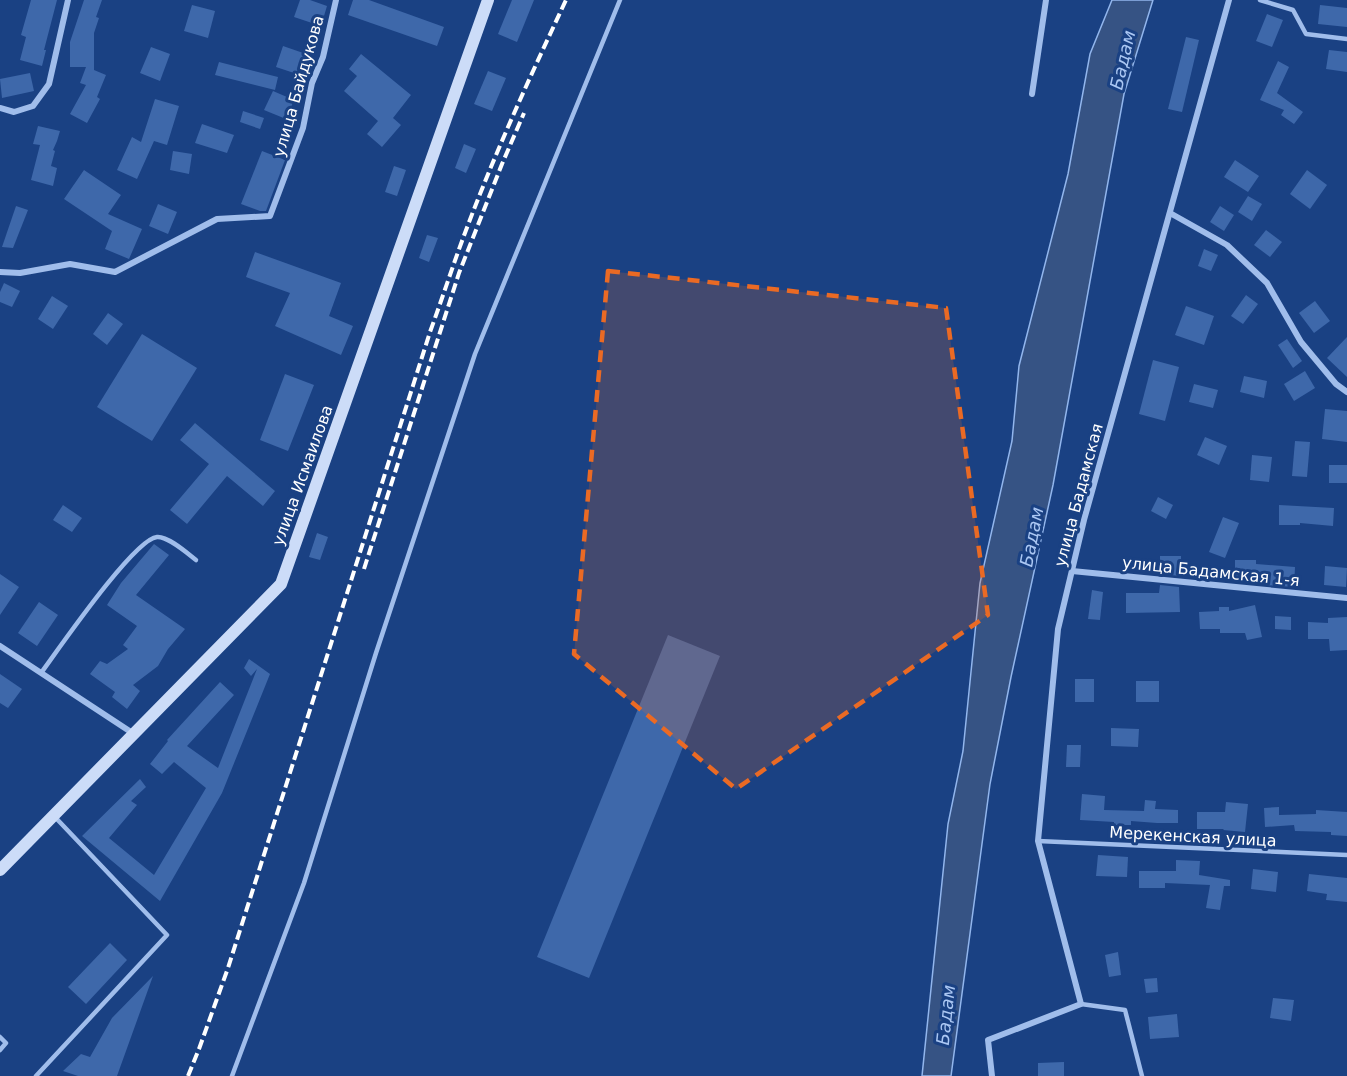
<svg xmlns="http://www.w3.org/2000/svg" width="1347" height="1076" font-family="'DejaVu Sans',sans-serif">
<rect width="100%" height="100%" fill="#1a4183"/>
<path fill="#365384" stroke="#92b6ed" stroke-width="1.5" d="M1112,0H1153L1124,94L1053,485L1011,677L990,784L951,1076H922L948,824L963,751L980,583L1012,441L1019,366L1068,174L1090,54Z"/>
<g fill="#3e68aa">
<path d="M31,0H57L44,50H46L42,66L20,60L26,37L21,35Z"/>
<path d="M84,0H102L96,17L99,18L94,33V70L106,75L97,97L100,99L87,123L70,114L86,85L80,83L86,67H70V42Z"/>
<path d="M300,0H310L327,6L321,26L294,17Z"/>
<path d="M353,0H369L444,27L437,46L348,15Z"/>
<path d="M512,0H534L517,42L498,34Z"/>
<path d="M192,5L215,11L208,38L184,31Z"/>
<path d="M1320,5L1347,8V27L1318,24Z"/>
<path d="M1267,14L1283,20L1272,47L1256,41Z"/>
<path d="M1186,37L1199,40L1182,112L1168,109Z"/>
<path d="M283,46L309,55L303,76L276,67Z"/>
<path d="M151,47L170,54L160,81L140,73Z"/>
<path d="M1329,50L1347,52V72L1326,69Z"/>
<path d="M361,54L411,95L393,118L401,125L382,147L367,134L378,121L344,91L357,76L349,69Z"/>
<path d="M1278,61L1289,67L1277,93L1303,112L1294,124L1281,115L1284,110L1260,100Z"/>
<path d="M219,62L278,77L275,90L215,75Z"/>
<path d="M488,71L506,78L492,111L474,104Z"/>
<path d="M30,73L34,91L2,98L0,79Z"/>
<path d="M273,91L294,100L286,119L264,110Z"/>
<path d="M155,99L179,106L167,145L154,141L137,179L117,170L132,137L141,142Z"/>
<path d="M243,111L264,118L260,129L240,122Z"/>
<path d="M202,124L234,135L227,153L195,143Z"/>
<path d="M38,126L60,131L57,141L53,150L55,151L51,166L57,168L53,186L31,180L40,145L33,144Z"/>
<path d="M464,144L476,149L466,173L455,168Z"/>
<path d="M173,151L192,154L189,174L170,170Z"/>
<path d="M262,151L285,160L266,211H260L241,204Z"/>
<path d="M1235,160L1259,176L1248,192L1224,177Z"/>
<path d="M394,166L406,170L397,196L385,192Z"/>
<path d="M84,170L121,195L108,214L142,229L129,259L105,249L112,231L64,199Z"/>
<path d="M1307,170L1327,185L1310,209L1290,194Z"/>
<path d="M1248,196L1262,204L1252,221L1238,212Z"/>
<path d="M158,204L177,212L168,234L149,226Z"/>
<path d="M16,206L28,210L13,248L2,247Z"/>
<path d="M1220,206L1234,215L1224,231L1210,222Z"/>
<path d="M1266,230L1282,242L1270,257L1254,245Z"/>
<path d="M427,235L438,238L429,262L419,258Z"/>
<path d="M1204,249L1218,255L1211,271L1198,266Z"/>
<path d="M255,252L341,283L329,316L353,326L341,355L275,326L290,293L246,277Z"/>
<path d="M4,283L20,291L12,307L0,302V292Z"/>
<path d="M1246,295L1258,304L1243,324L1231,316Z"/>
<path d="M52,296L68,306L53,329L38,319Z"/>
<path d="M1315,301L1330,321L1314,333L1299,313Z"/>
<path d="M1186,306L1214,316L1204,345L1175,335Z"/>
<path d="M108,313L123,324L107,345L93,334Z"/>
<path d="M142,334L197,368L152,441L97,407Z"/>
<path d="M1347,337V377L1327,358Z"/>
<path d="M1287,339L1302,361L1293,368L1278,345Z"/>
<path d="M1153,360L1179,367L1165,421L1139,414Z"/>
<path d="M1305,371L1315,388L1294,401L1284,384Z"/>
<path d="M285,374L314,385L288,451L260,440Z"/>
<path d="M1244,376L1267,381L1264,398L1240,392Z"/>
<path d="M1194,384L1218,390L1213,408L1189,402Z"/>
<path d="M1325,409L1347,411V442L1322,439Z"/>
<path d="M195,423L275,491L263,506L227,476L187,524L170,510L209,464L180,440Z"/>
<path d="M1205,437L1227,446L1219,465L1197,455Z"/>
<path d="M1295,441L1310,442L1307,477L1292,476Z"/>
<path d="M1252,455L1272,457L1269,482L1250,480Z"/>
<rect x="1329" y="465" width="18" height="18"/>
<path d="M1158,497L1173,505L1166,519L1151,511Z"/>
<path d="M63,505L82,518L72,532L53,520Z"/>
<path d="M1279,505L1334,508L1333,526L1300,523V525H1279Z"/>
<path d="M1223,517L1239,523L1225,558L1209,552Z"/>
<path d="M317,533L328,537L320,560L309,557Z"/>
<path d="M154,544L169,555L136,595L185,629L168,649L158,666L133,685L140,691L127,709L112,697L115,692L90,674L100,661L107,664L128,649L123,645L137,626L107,605L121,583Z"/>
<path d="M1160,556H1181V576L1160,574Z"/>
<path d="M1235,560H1256V564L1295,567L1294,587L1266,585L1267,581H1235Z"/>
<path d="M1325,566L1347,568L1346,587L1324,585Z"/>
<path d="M0,574L19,587L0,615Z"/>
<path d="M1160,585L1179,587L1180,612L1126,613V593H1159Z"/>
<path d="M1092,590L1103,592L1100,620L1088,619Z"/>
<path d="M39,602L58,615L37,646L18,633Z"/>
<path d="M1255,605L1262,637L1247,640L1245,633H1220V629H1200L1199,612L1219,611V607H1229V611Z"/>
<path d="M1275,616L1291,617V630L1275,629Z"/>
<path d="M1347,617V650L1330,651L1329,639H1308V622L1328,623V618Z"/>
<path d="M668,635L720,656L589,978L537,957Z"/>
<path d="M249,659L270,674L222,793L160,901L82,836L140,779L146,787L131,801L137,805L109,838L154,875L206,788L174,762L162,774L150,764L168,741L167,740L220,682L234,695L187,746L218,768L257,669L251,676L244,668Z"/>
<path d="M0,674L22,689L8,708L0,703Z"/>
<rect x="1075" y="679" width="19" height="23"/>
<rect x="1136" y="681" width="23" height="21"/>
<path d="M1111,728L1139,729L1138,747L1111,746Z"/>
<path d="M1067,745H1081L1080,767H1066Z"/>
<path d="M1082,794L1105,796L1104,810L1144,811L1145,800L1156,801L1155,809L1178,810V823H1157L1131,821V825H1114V822L1080,820Z"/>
<path d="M1226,802L1248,804L1245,832L1223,830L1224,829H1197V812H1225Z"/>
<path d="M1279,807V815L1316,814V810L1347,812V836L1331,835V832L1295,831L1294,825L1265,827L1264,808Z"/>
<path d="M1098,855L1128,857L1127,877L1096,876Z"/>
<path d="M1176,860L1200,861L1199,875L1230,880V886H1224L1220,910L1206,908L1210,885L1165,883V888H1139V871H1176Z"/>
<path d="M1253,869L1278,872L1276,892L1251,889Z"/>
<path d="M1309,874L1347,878V902L1326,900L1327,894L1307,891Z"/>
<path d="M110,943L127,960L86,1004L68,987Z"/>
<path d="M1118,952L1121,975L1109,977L1105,955Z"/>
<path d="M153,976L117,1076H78L63,1071L81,1054L90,1057L112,1018Z"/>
<path d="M1157,978L1158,992L1146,993L1144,979Z"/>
<path d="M1273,998L1294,1000L1291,1021L1270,1018Z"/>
<path d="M1177,1014L1179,1037L1150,1039L1148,1017Z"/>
<path d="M1064,1062V1076H1038V1063Z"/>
</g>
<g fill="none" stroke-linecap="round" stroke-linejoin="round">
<g stroke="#a0bdeb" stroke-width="4.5">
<path d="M1260,0L1293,10L1306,34L1347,39"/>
<path d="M41,673C58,650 134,539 157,537C168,536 187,553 196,560"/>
<path d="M1038,841L1347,855"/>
<path d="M1081,1004L1125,1010L1142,1076"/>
<path d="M0,1037L6,1043L0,1050"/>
<path d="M36,1076L167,935L54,816"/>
<path d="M232,1076L304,883L376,653L475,354L620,0"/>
</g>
<g stroke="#a0bdeb" stroke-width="6">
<path d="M1032,94L1046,0"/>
<path d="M0,108L14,112L33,106L49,84L68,0"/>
<path d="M1170,213L1227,245L1267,283L1301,342L1336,384L1347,392"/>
<path d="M0,272L20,273L70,264L115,272L217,219L270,216L303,128L312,83L323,57L336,0"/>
<path d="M1072,571L1347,598"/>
<path d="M0,646L134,734"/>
<path d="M992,1076L988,1040L1081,1004L1038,841L1058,629L1084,520L1229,0"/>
</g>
<path stroke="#ccdcf8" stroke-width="12" d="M0,870L281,584L488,0"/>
<g stroke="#fff" stroke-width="4" stroke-dasharray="10 4.5" stroke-linecap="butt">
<path d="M364,569L459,273L502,164L524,113"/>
<path d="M188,1076L199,1049L228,968L430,332C441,302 451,271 462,241C492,159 529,79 566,0"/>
</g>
</g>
<path fill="#ea6a24" fill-opacity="0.2" stroke="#ea6a24" stroke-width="4.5" stroke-dasharray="12 8" stroke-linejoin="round" d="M608,271L946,308L988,615L736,789L574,654Z"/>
<g text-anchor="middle" stroke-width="6" stroke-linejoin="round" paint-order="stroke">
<g font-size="16" fill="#fff" stroke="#1a4183">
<text transform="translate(298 86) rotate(-74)" y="6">улица Байдукова</text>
<text transform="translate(302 475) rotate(-70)" y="6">улица Исмаилова</text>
<text transform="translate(1078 495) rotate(-75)" y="6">улица Бадамская</text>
<text transform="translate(1211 571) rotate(6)" y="6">улица Бадамская 1-я</text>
<text transform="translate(1193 836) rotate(3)" y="6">Мерекенская улица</text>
</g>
<g font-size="18" font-style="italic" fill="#abc7f3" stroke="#1a4183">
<text transform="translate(1123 60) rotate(-77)" y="6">Бадам</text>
<text transform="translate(1032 537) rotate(-79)" y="6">Бадам</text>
<text transform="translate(946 1015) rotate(-84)" y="6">Бадам</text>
</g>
</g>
</svg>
